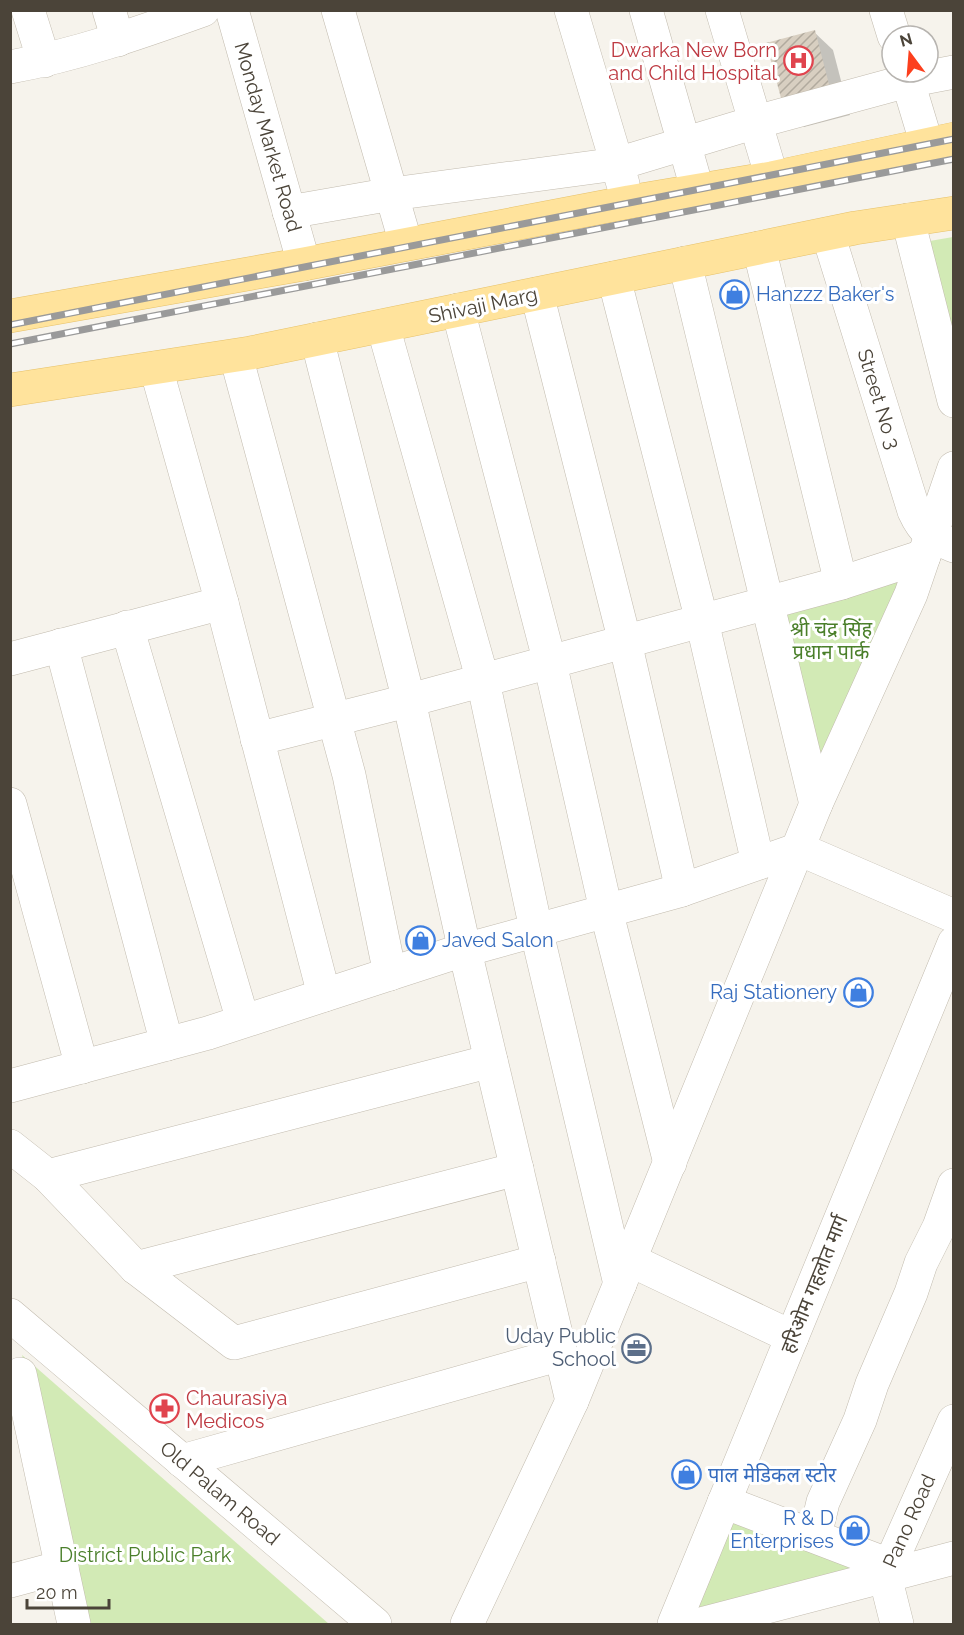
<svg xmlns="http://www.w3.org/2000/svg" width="964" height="1635" font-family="Raleway,'Noto Sans Devanagari',sans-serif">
<defs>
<pattern id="building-hatch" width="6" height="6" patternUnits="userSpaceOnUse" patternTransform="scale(1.5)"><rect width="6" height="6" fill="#d8cfc1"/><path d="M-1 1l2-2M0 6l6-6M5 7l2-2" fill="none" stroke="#b1aa9e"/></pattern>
</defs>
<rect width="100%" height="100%" fill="#f6f3ec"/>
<g fill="#d2eab5">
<path d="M953,237V350L924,242Z"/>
<path d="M909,571L818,773L780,612Z"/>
<path d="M22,1355L329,1624H90Z"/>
<path d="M730,1519L876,1569L694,1615Z"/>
</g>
<path fill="#0003" d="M814,32L833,50L850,115L804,127L785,109Z"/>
<path fill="url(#building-hatch)" d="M815,30L832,96L784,109L766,43Z"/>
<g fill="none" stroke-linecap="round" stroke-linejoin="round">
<defs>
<g id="minor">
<path d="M28,10L44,61"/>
<path d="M109,10L118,40"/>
<path d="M232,10L304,264"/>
<path d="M338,10L406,244"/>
<path d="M571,10L623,184"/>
<path d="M646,10L698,192"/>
<path d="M722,10L772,178"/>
<path d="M886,10L894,36"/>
<path d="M10,67C76,55 139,33 203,10"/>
<path d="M905,72L927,145"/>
<path d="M289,212L392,194L617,164L756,122L907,81L954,72"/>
<path d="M908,220L954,401"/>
<path d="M828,234L914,511C924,533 932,537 954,546"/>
<path d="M759,248L841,583"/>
<path d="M685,263L816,804"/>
<path d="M614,278L702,621L758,863"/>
<path d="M537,294L625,642L682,890"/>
<path d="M458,310L550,663L606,910L670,1163"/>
<path d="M383,326L483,681L536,929L620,1284"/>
<path d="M317,339L409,701L465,951L572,1401"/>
<path d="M236,356L349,775L390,974"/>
<path d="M156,368L222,603L324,995"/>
<path d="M127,627L243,1021"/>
<path d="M61,645L167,1044"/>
<path d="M10,659L222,603"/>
<path d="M257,739L399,703L841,583L924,556"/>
<path d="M10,804L82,1067"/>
<path d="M10,1086L208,1033L454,953L682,890L799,849L954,916"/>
<path d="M10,1146L48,1176L136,1268L234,1343L539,1261"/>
<path d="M48,1176L491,1061"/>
<path d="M630,1260L792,1337"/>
<path d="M136,1268L517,1169"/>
<path d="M10,1315L375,1624"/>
<path d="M20,1374L74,1624"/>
<path d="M182,1461L561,1354"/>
<path d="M724,1502L889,1565"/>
<path d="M815,1536L823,1502L860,1420L872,1384L911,1293L921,1263L939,1227L954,1185"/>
<path d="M10,1581L62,1567"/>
<path d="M467,1624L572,1401L816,804L911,594L954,468"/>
<path d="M674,1624L954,943"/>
<path d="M701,1624L954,1558"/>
<path d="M897,1624L885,1576L954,1421"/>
</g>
<g id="major">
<path d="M10,316L304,264L629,202L772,178L954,139"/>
<path d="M10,390L250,353L855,228L954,213"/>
</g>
</defs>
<use href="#minor" stroke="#c2bbae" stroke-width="34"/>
<use href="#major" stroke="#e6c16a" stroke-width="34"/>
<use href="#minor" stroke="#fff" stroke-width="33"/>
<use href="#major" stroke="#ffe39c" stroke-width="33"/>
<defs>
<g id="rail">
<path d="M10,325L954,139"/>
<path d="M10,344L954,159"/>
</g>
</defs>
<use href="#rail" stroke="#9a9a9a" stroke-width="7"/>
<use href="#rail" stroke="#fff" stroke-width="4.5" stroke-dasharray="14" stroke-linecap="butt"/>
</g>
<defs>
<symbol id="hospital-ring" viewBox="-11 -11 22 22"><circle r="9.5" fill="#fff" stroke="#e0444e" stroke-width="1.5"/><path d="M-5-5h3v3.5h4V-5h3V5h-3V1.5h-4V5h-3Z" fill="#e0444e"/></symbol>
<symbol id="shop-ring" viewBox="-11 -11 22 22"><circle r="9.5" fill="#fff" stroke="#3f7fe0" stroke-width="1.5"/><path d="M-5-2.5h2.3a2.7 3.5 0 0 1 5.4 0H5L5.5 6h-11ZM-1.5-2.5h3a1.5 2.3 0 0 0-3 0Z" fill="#3f7fe0"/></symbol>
<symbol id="office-ring" viewBox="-11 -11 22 22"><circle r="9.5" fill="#fff" stroke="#5c6f8a" stroke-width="1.5"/><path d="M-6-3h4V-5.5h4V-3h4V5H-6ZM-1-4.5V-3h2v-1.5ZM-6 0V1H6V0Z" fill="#5c6f8a"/></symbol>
<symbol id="pharmacy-ring" viewBox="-11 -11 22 22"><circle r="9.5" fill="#fff" stroke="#e0444e" stroke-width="1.5"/><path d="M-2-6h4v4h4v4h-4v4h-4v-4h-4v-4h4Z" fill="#e0444e"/></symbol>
</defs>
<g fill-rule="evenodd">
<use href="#hospital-ring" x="782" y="44" width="33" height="33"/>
<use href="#shop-ring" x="718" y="278" width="33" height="33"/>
<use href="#shop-ring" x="404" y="924" width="33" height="33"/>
<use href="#shop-ring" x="842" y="976" width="33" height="33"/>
<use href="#office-ring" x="620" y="1332" width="33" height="33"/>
<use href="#pharmacy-ring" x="148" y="1392" width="33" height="33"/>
<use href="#shop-ring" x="670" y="1458" width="33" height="33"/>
<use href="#shop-ring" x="838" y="1514" width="33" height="33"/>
</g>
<g text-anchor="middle" stroke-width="6" stroke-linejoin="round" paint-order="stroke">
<g font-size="20" fill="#be3a42" stroke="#fff" text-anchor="end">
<text x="777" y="57">Dwarka New Born<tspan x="777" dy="23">and Child Hospital</tspan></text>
<text x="186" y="1405" text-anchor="start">Chaurasiya<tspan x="186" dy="23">Medicos</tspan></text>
</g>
<g font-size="20" fill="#4b4439" stroke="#fff">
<text transform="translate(268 137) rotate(74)" y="7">Monday Market Road</text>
<text transform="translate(483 305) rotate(-12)" y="7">Shivaji Marg</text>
<text transform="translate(879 399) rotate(73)" y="7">Street No 3</text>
<text transform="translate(814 1284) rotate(-68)" y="7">हरिओम गहलोत मार्ग</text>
<text transform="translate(220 1493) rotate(40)" y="7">Old Palam Road</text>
<text transform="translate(909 1521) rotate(-66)" y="7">Pano Road</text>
</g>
<g font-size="20" fill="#366cbe" stroke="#fff" text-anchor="start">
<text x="756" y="301">Hanzzz Baker's</text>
<text x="442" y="947">Javed Salon</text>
<text x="837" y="999" text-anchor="end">Raj Stationery</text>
<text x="708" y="1482">पाल मेडिकल स्टोर</text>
<text x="834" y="1525" text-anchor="end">R &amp; D<tspan x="834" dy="23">Enterprises</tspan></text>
</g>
<g font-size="20" fill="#4a7f2a" stroke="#fff">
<text x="831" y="636">श्री चंद्र सिंह<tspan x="831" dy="23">प्रधान पार्क</tspan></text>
<text x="145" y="1562">District Public Park</text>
</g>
<g font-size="20" fill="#4e5e75" stroke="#fff" text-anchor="end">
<text x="616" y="1343">Uday Public<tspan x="616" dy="23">School</tspan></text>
</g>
</g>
<rect width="964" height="1635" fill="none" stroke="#4b4439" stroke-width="24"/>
<g transform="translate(910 54) rotate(344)"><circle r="28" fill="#ffffff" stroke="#b7b4b0" stroke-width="1.5"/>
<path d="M0-4.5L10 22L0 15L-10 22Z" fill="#fc3f1d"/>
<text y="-9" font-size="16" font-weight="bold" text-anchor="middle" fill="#4b4439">N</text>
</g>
<path d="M27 1599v9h82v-9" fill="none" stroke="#4b4439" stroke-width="3"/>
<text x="36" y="1599" font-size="18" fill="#4b4439" stroke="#ffffff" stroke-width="4.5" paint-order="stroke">20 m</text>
</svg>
